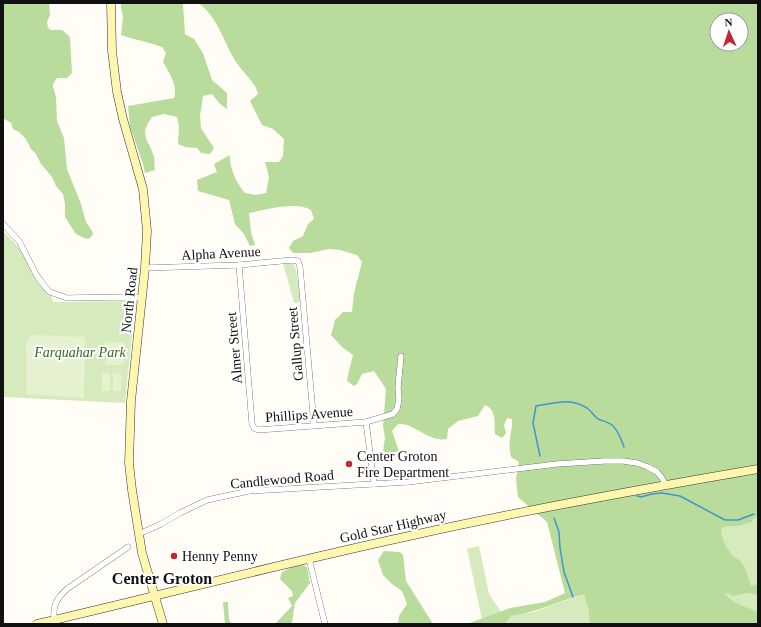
<svg xmlns="http://www.w3.org/2000/svg" width="761" height="627" font-family="'Times New Roman',serif">
<rect width="100%" height="100%" fill="#fffdf5"/>
<g fill="#d5ebbd">
<path d="M3,231C20,248 49,279 53,302L131,301L135,305L125,403L3,397Z"/>
<path d="M290,262L295,266L302,302L294,303L283,263Z"/>
<path d="M758,498V624H483L467,549L479,546L489,594L507,621L511,616L534,612L578,596Z"/>
</g>
<g fill="#b9dc9c" fill-rule="evenodd">
<path d="M3,3H49L50,15L47,22L48,28L51,30H62L68,35L70,38L72,73L67,78H57L53,84V87L56,97L57,121L64,138L67,169L81,204L86,222L92,231L93,234L91,237L88,239L82,237L76,234L65,217V204L63,194L56,186L52,177L41,164L36,154L31,149L26,139L19,132L13,129L11,123L3,118Z"/>
<path d="M121,3H184L183,4L185,34L194,39L203,53L212,80L227,93V109L220,104L212,94L203,96L200,116L201,128L214,148L210,154L201,153L197,148L185,147L178,144L179,127L177,117L164,114L152,117C138,136 149,139 154,157C155,161 154,166 155,170L145,173L143,164L130,126L128,106L174,98C178,86 169,72 163,62L166,53L162,47C149,42 135,40 121,35L123,17L121,8Z"/>
<path d="M198,3H758V516L754,518L752,522L737,526H727L721,528C721,539 727,549 734,557C736,558 738,559 739,560C747,567 748,578 751,586L758,584V595L748,593L731,596V594L725,593C732,605 746,605 758,613V624H590L589,611L584,594C559,601 536,613 511,616L505,624H467L510,608L545,602L565,593L547,522L518,497L516,479L519,462L511,457C510,451 509,445 510,440C510,432 513,427 512,419L507,418L504,425L506,433L502,438L495,434C494,423 497,410 485,405L478,416L458,421L448,429L447,439C432,442 421,430 407,425C405,424 401,424 398,424L392,431L399,451L389,454L383,451L385,438L383,426L386,389L374,371L362,374L357,384L354,386L347,381C348,372 351,364 353,355L342,347L331,335L335,320L343,312H352L354,293L362,262L357,255L340,250L329,249L310,253H293L289,248L293,241L303,236L308,224L314,219L311,210C296,201 266,210 249,213L251,232L255,245L250,246L244,234L235,224L229,200L198,191L197,180L217,172L214,164L230,155C229,168 237,184 245,193L256,195L266,193L269,177L265,162H279L283,156L284,139L273,129L262,125L250,101L258,94C255,82 246,76 239,66C224,46 219,17 198,3ZM717,20H741V44H717Z"/>
<path d="M384,551L400,552L403,555L406,581L433,624H398L399,616L407,604L402,591L392,584L383,575L378,560Z"/>
<path d="M303,565L307,567L310,583L295,603L292,622L291,624H275L292,606L288,598L293,596L292,591L280,579L282,572L292,567Z"/>
<path d="M223,602H228L229,620L232,624H225Z"/>
</g>
<g fill="#e6f2cf">
<path d="M35,335L85,337L84,398L27,394L26,344L30,337Z"/>
<rect x="105" y="342" width="19" height="11"/>
<rect x="106" y="354" width="18" height="11"/>
<rect x="102" y="373" width="8" height="18"/>
<rect x="113" y="373" width="8" height="18"/>
</g>
<g fill="none" stroke-linecap="round" stroke-linejoin="round">
<g stroke="#3f96cf" stroke-width="1.5">
<path d="M540,456L533,423L536,406C555,403 570,397 587,408C591,411 594,416 598,419C603,421 608,422 612,425C619,431 621,440 624,447"/>
<path d="M637,496L641,497L652,494L662,493L680,496L725,520H738L754,514"/>
<path d="M554,518L559,532L560,548L564,572L573,597"/>
</g>
<defs>
<g id="minor">
<path d="M3,224L19,241L37,276L46,288L50,292L67,298L124,297L142,298"/>
<path d="M239,265L252,424L254,428L258,430L366,422L393,414L397,409L399,399L398,387L401,356"/>
<path d="M145,268L239,265L292,260L298,261L300,267L314,425"/>
<path d="M366,422L374,484"/>
<path d="M139,534L161,524L180,513L207,500L249,491L408,482L557,464L604,461H623L637,463L648,467L657,472L662,478L666,485"/>
<path d="M309,559L325,624"/>
<path d="M54,620C53,605 56,599 67,589L128,547"/>
</g>
<g id="secondary">
<path d="M111,3L112,51L117,92L123,119L143,189L147,231L145,268L131,401L129,463L132,490L142,553L163,624"/>
<path d="M37,624C161,595 284,563 409,536C525,510 641,489 758,469"/>
</g>
</defs>
<use href="#minor" stroke="#444" stroke-width="6"/>
<use href="#secondary" stroke="#333" stroke-width="9"/>
<use href="#minor" stroke="#fff" stroke-width="5.5"/>
<use href="#secondary" stroke="#fff6b0" stroke-width="8"/>
</g>
<g fill="#c4262e" stroke="#fff" stroke-width="1.5">
<circle cx="349" cy="464" r="4"/>
<circle cx="174" cy="556" r="4"/>
</g>
<g text-anchor="middle" stroke-width="4" stroke-linejoin="round" paint-order="stroke">
<g font-size="14" fill="#111" stroke="#fff">
<text transform="translate(221 253) rotate(-3)" y="5">Alpha Avenue</text>
<text transform="translate(129 300) rotate(-84)" y="5">North Road</text>
<text transform="translate(295 344) rotate(-95)" y="5">Gallup Street</text>
<text transform="translate(234 348) rotate(-95)" y="5">Almer Street</text>
<text transform="translate(309 414) rotate(-4)" y="5">Phillips Avenue</text>
<text transform="translate(282 479) rotate(-5)" y="5">Candlewood Road</text>
<text transform="translate(393 526) rotate(-13)" y="5">Gold Star Highway</text>
</g>
<g font-size="14" font-style="italic" fill="#2f6b1f" stroke="#fff">
<text x="80" y="357">Farquahar Park</text>
</g>
<g font-size="14" fill="#111" stroke="#fff" text-anchor="start">
<text x="357" y="461">Center Groton<tspan x="357" dy="16">Fire Department</tspan></text>
<text x="182" y="561">Henny Penny</text>
</g>
<g font-size="16" font-weight="bold" fill="#111" stroke="#fff">
<text x="162" y="584">Center Groton</text>
</g>
</g>
<rect width="761" height="627" fill="none" stroke="#111111" stroke-width="8"/>
<g transform="translate(729 32) rotate(357)"><circle r="19" fill="#ffffff" stroke="#a0a0a0"/>
<path d="M0-3L7 15L0 10L-7 15Z" fill="#c4262e"/>
<text y="-6" font-size="11" font-weight="bold" text-anchor="middle" fill="#111111">N</text>
</g>
</svg>
